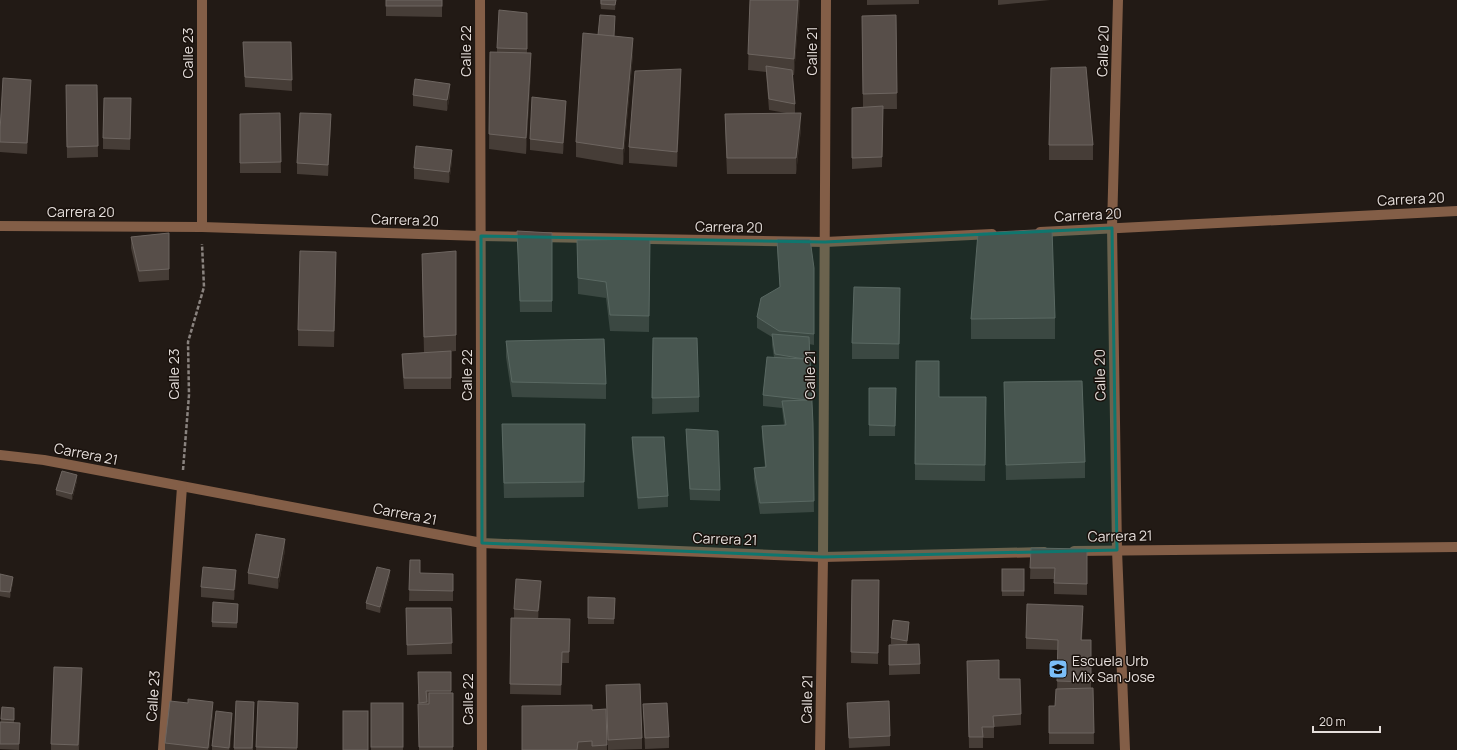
<svg xmlns="http://www.w3.org/2000/svg" width="1457" height="750" font-family="Manrope,sans-serif">
<rect width="100%" height="100%" fill="#221a15"/>
<g fill="none" stroke-linecap="round" stroke-linejoin="round">
<path stroke="#8a837f" stroke-width="2.5" stroke-dasharray="4 2" stroke-linecap="butt" d="M183,470L189,395L188,342L204,287L202,244"/>
<g stroke="#835e47" stroke-width="10">
<path d="M480,0L482,750"/>
<path d="M1118,0L1112,228L1117,550L1125,750"/>
<path d="M0,226L202,227L481,236L825,242L992,234"/>
<path d="M202,227V0"/>
<path d="M1040,232L1457,211"/>
<path d="M0,455L44,460L482,543L823,557L1044,552"/>
<path d="M1074,551L1457,547"/>
<path d="M163,750L182,487"/>
<path d="M820,750L823,557L826,0"/>
</g>
</g>
<g fill="#463d37">
<path d="M442,0V17L386,16V6Z"/>
<path d="M600,0H616L615,10L601,9Z"/>
<path d="M750,0H800L794,75H792L795,104V113L801,129L796,174H727L725,129V114L786,113L769,110L766,72L748,70Z"/>
<path d="M867,0H919V4L867,5Z"/>
<path d="M998,0H1050L998,5Z"/>
<path d="M527,13V53L531,69L526,154L489,149L490,52H497V48Z"/>
<path d="M896,15L897,109H883L882,167L852,169V108L863,107L862,16Z"/>
<path d="M614,36L633,54L623,165L576,157V142Z"/>
<path d="M243,42H291L292,91L245,87Z"/>
<path d="M66,85H97L98,157L67,158Z"/>
<path d="M681,85L677,167L629,163V147Z"/>
<path d="M31,91L27,154L0,152V131Z"/>
<path d="M413,95H450L447,111L413,106Z"/>
<path d="M131,98L130,150L103,149V138Z"/>
<path d="M566,112L563,154L530,150V139Z"/>
<path d="M280,113L281,173H240V114Z"/>
<path d="M331,124L328,176L297,174V163Z"/>
<rect x="1049" y="145" width="44" height="15"/>
<path d="M452,161L449,183L414,179V168Z"/>
<path d="M517,231L552,233V312H520Z"/>
<path d="M169,233V280L139,282L131,248V237Z"/>
<path d="M777,239L814,268V345L809,344L813,424L814,512L760,514L754,479V468L765,467L762,437V426L784,425L782,408L763,406V395L774,357L772,345V337L757,328V317L780,287L777,250Z"/>
<path d="M577,240L650,255L649,332L610,331L606,298L578,294Z"/>
<path d="M456,251V351L445,352L451,351V389H404L402,365V354L424,353L422,269Z"/>
<path d="M336,268L334,347L298,346V330Z"/>
<path d="M900,303L899,359H852V343Z"/>
<path d="M1055,318V339H971V319Z"/>
<path d="M653,338L699,397V412L652,414Z"/>
<path d="M506,341L606,384V399L512,397L506,357Z"/>
<path d="M939,361V397H986L985,481L915,480V464Z"/>
<path d="M1004,382L1085,462V478L1006,480Z"/>
<path d="M869,388H896L895,436H869Z"/>
<path d="M502,424H585L584,497L504,498Z"/>
<path d="M686,429L720,490V501L690,500L686,440Z"/>
<path d="M632,437L668,496V507L638,509L632,448Z"/>
<path d="M77,481L72,500L56,495V490Z"/>
<path d="M1031,548L1087,549V595L1054,594V579H1030Z"/>
<path d="M285,550L278,589L248,584V573Z"/>
<path d="M410,560L420,573L453,574V601H409Z"/>
<rect x="1002" y="569" width="22" height="27"/>
<path d="M0,574L13,582L10,598L0,596Z"/>
<path d="M390,576L380,613L366,609V603Z"/>
<path d="M852,580H879L878,664L851,663Z"/>
<path d="M236,581L234,600L201,597V587Z"/>
<path d="M541,592L538,618L570,619L569,663H562L561,695L510,694L511,618H514V609Z"/>
<path d="M615,598L614,624H588V618Z"/>
<path d="M238,604L237,628L212,627V622Z"/>
<path d="M406,608H451L452,654L407,655Z"/>
<path d="M1083,617L1082,640H1091V688H1093L1094,744H1049V706H1055L1057,689L1058,650L1026,649V638Z"/>
<path d="M909,628L907,644L920,664V674L889,675V645H897L891,644V638Z"/>
<path d="M967,661L999,679L1021,714V725L994,727V738H983V748H969Z"/>
<path d="M418,672H451V693H453V750H419Z"/>
<path d="M82,679L79,750H51V744Z"/>
<path d="M606,685L642,738V749L608,750Z"/>
<path d="M236,701L254,712L253,750H234Z"/>
<path d="M258,701L298,713L297,750H256Z"/>
<rect x="371" y="703" width="32" height="47"/>
<path d="M847,703L890,736V746L849,748Z"/>
<path d="M643,704L669,737V748L645,749Z"/>
<path d="M522,706L592,710L606,709L607,750H522Z"/>
<path d="M14,713V723H20L19,750L0,749V722H1V719Z"/>
<path d="M213,713L209,750H165V743Z"/>
<path d="M232,724L230,750H212V746Z"/>
</g>
<g fill="#302822">
<path d="M798,0H800L794,75V59Z"/>
<path d="M633,38V54L623,165V149Z"/>
<path d="M531,53V69L526,154V138Z"/>
<path d="M681,69V85L677,167V152Z"/>
<path d="M31,80V91L27,154V143Z"/>
<path d="M450,84V95L447,111V100Z"/>
<path d="M566,101V112L563,154V143Z"/>
<path d="M801,113V129L796,174V158Z"/>
<path d="M331,114V124L328,176V165Z"/>
<path d="M452,150V161L449,183V172Z"/>
<path d="M336,252V268L334,347V331Z"/>
<path d="M77,475V481L72,500V494Z"/>
<path d="M285,539V550L278,589V578Z"/>
<path d="M236,570V581L234,600V590Z"/>
<path d="M390,570V576L380,613V607Z"/>
<path d="M13,577V582L10,598V592Z"/>
<path d="M541,581V592L538,622V611Z"/>
<path d="M909,622V628L907,646V641Z"/>
<path d="M82,668V679L78,750V745Z"/>
<path d="M213,702V713L209,750H208Z"/>
<path d="M232,713V724L230,750H229Z"/>
</g>
<g fill="#574e49" stroke="#6d6560">
<rect x="386" y="0" width="56" height="6"/>
<path d="M601,0H616L615,5L601,4Z"/>
<path d="M750,0H798L794,59L748,54Z"/>
<path d="M499,10L527,13V49L497,48Z"/>
<path d="M600,15L615,16L614,36L598,35Z"/>
<path d="M896,15L897,93L863,94L862,16Z"/>
<path d="M583,33L633,38L623,149L576,142Z"/>
<path d="M243,42H291L292,80L245,77Z"/>
<path d="M490,52L531,53L526,138L489,134Z"/>
<path d="M766,66L792,70L795,104L769,99Z"/>
<path d="M1086,67L1093,145H1049L1051,68Z"/>
<path d="M681,69L677,152L629,147L635,71Z"/>
<path d="M3,78L31,80L27,143L0,142V131Z"/>
<path d="M415,79L450,84L447,100L413,95Z"/>
<path d="M66,85H97L98,146L67,147Z"/>
<path d="M532,97L566,101L563,143L530,139Z"/>
<path d="M104,98H131L130,139L103,138Z"/>
<path d="M883,106L882,157L852,158V108Z"/>
<path d="M280,113L281,162L240,163V114Z"/>
<path d="M300,113L331,114L328,165L297,163Z"/>
<path d="M801,113L796,158H727L725,114Z"/>
<path d="M416,146L452,150L449,172L414,168Z"/>
<path d="M1052,229L1055,318L971,319L978,233Z"/>
<path d="M517,231L552,233V301H520Z"/>
<path d="M169,233V269L139,271L131,237Z"/>
<path d="M650,239L649,316L610,315L606,282L578,278L577,240Z"/>
<path d="M777,239H810L814,268V334L779,331L757,317L761,298L780,287Z"/>
<path d="M300,251L336,252L334,331L298,330Z"/>
<path d="M456,251V335L424,337L422,254Z"/>
<path d="M854,287L900,288L899,344L852,343Z"/>
<path d="M772,334L809,337L813,424L814,501L760,503L754,468L766,467L762,426L786,425L782,401L807,400L763,395L767,357L804,359L775,354Z"/>
<path d="M653,338H697L699,397L652,398Z"/>
<path d="M604,339L606,384L512,382L506,341Z"/>
<path d="M451,351V378H404L402,354Z"/>
<path d="M916,361H939V397H986L985,465L915,464Z"/>
<path d="M1082,381L1085,462L1006,465L1004,382Z"/>
<path d="M869,388H896L895,426L869,425Z"/>
<path d="M502,424H585L584,482L504,483Z"/>
<path d="M686,429L718,431L720,490L690,489Z"/>
<path d="M632,437H664L668,496L638,498Z"/>
<path d="M62,471L77,475L72,494L56,490Z"/>
<path d="M256,534L285,539L278,578L248,573Z"/>
<path d="M1031,548L1087,549V584L1054,583L1055,568H1030Z"/>
<path d="M410,560H420V573L453,574V591L409,590Z"/>
<path d="M203,567L236,570L234,590L201,587Z"/>
<path d="M377,567L390,570L380,607L366,603Z"/>
<rect x="1002" y="569" width="22" height="22"/>
<path d="M0,574L13,577L10,592L0,591Z"/>
<path d="M516,579L541,581L538,611L514,609Z"/>
<path d="M852,580H879L878,653L851,652Z"/>
<path d="M588,597L615,598L614,619L588,618Z"/>
<path d="M213,602L238,604L237,623L212,622Z"/>
<path d="M1027,604L1083,606L1081,640H1091V682L1057,681L1058,640L1026,638Z"/>
<path d="M406,608H451L452,643L407,645Z"/>
<path d="M511,618L570,619L569,652H562L561,685L510,684Z"/>
<path d="M893,620L909,622L907,641L891,638Z"/>
<path d="M919,644L920,664L889,665V645Z"/>
<path d="M999,660V679H1020L1021,714L993,716L994,727H982L983,737H969L967,661Z"/>
<path d="M54,667L82,668L78,745L51,744Z"/>
<path d="M418,672H451V691H426L427,702L419,703Z"/>
<path d="M640,684L642,738L608,740L606,685Z"/>
<path d="M1093,688L1094,733H1049V706H1055L1056,689Z"/>
<path d="M429,693H453V747H419L418,704H429Z"/>
<path d="M188,699L213,702L208,748L165,743L170,701L188,703Z"/>
<path d="M236,701L254,702L252,748H234Z"/>
<path d="M258,701L298,703L297,748L256,747Z"/>
<path d="M889,701L890,736L849,738L847,703Z"/>
<rect x="371" y="703" width="32" height="44"/>
<path d="M667,703L669,737L645,738L643,704Z"/>
<path d="M592,705V710L606,709L607,745L592,746V741L578,742L577,750H522V706Z"/>
<path d="M2,707L14,708V720L1,719Z"/>
<path d="M216,711L232,713L229,748L212,746Z"/>
<rect x="343" y="711" width="25" height="39"/>
<path d="M0,722L20,723L19,744H0Z"/>
</g>
<path fill="#0f766e" fill-opacity="0.2" stroke="#0f766e" stroke-width="3" stroke-linejoin="round" d="M1112,228L1117,550L823,557L482,543L481,236L825,242Z"/>
<defs>
<symbol id="school-square" viewBox="-11 -11 22 22"><rect x="-9" y="-9" width="18" height="18" rx="4" fill="#7bbef8" stroke="#19110c"/><path d="M0-5L7-2L0 1L-7-2ZM-4 1L0 2.5L4 1V4Q0 6-4 4Z" fill="#111"/></symbol>
</defs>
<g fill-rule="evenodd">
<use href="#school-square" x="1047" y="658" width="22" height="22"/>
</g>
<g text-anchor="middle" stroke-width="3" stroke-linejoin="round" paint-order="stroke">
<g font-size="14" fill="#e5dedb" stroke="#19110c">
<text transform="translate(466 51) rotate(-90)" y="5">Calle 22</text>
<text transform="translate(812 51) rotate(-90)" y="5">Calle 21</text>
<text transform="translate(1103 51) rotate(-88)" y="5">Calle 20</text>
<text transform="translate(188 53) rotate(-90)" y="5">Calle 23</text>
<text transform="translate(1411 199) rotate(-3)" y="5">Carrera 20</text>
<text x="81" y="217">Carrera 20</text>
<text transform="translate(1088 215) rotate(-3)" y="5">Carrera 20</text>
<text transform="translate(405 220) rotate(2)" y="5">Carrera 20</text>
<text transform="translate(729 227) rotate(1)" y="5">Carrera 20</text>
<text transform="translate(174 374) rotate(-90)" y="5">Calle 23</text>
<text transform="translate(467 375) rotate(-90)" y="5">Calle 22</text>
<text transform="translate(810 375) rotate(-90)" y="5">Calle 21</text>
<text transform="translate(1100 375) rotate(-91)" y="5">Calle 20</text>
<text transform="translate(86 454) rotate(11)" y="5">Carrera 21</text>
<text transform="translate(405 514) rotate(11)" y="5">Carrera 21</text>
<text transform="translate(1120 536) rotate(-1)" y="5">Carrera 21</text>
<text transform="translate(725 539) rotate(2)" y="5">Carrera 21</text>
<text transform="translate(153 696) rotate(-86)" y="5">Calle 23</text>
<text transform="translate(468 699) rotate(-90)" y="5">Calle 22</text>
<text transform="translate(807 699) rotate(-89)" y="5">Calle 21</text>
</g>
<g font-size="14" fill="#e5dedb" stroke="#19110c" text-anchor="start">
<text x="1072" y="666">Escuela Urb<tspan x="1072" dy="16">Mix San Jose</tspan></text>
</g>
</g>
<path d="M1313 726v6h67v-6" fill="none" stroke="#e5dedb" stroke-width="2"/>
<text x="1319" y="726" font-size="12" fill="#e5dedb" stroke="#19110c" stroke-width="3" paint-order="stroke">20 m</text>
</svg>
